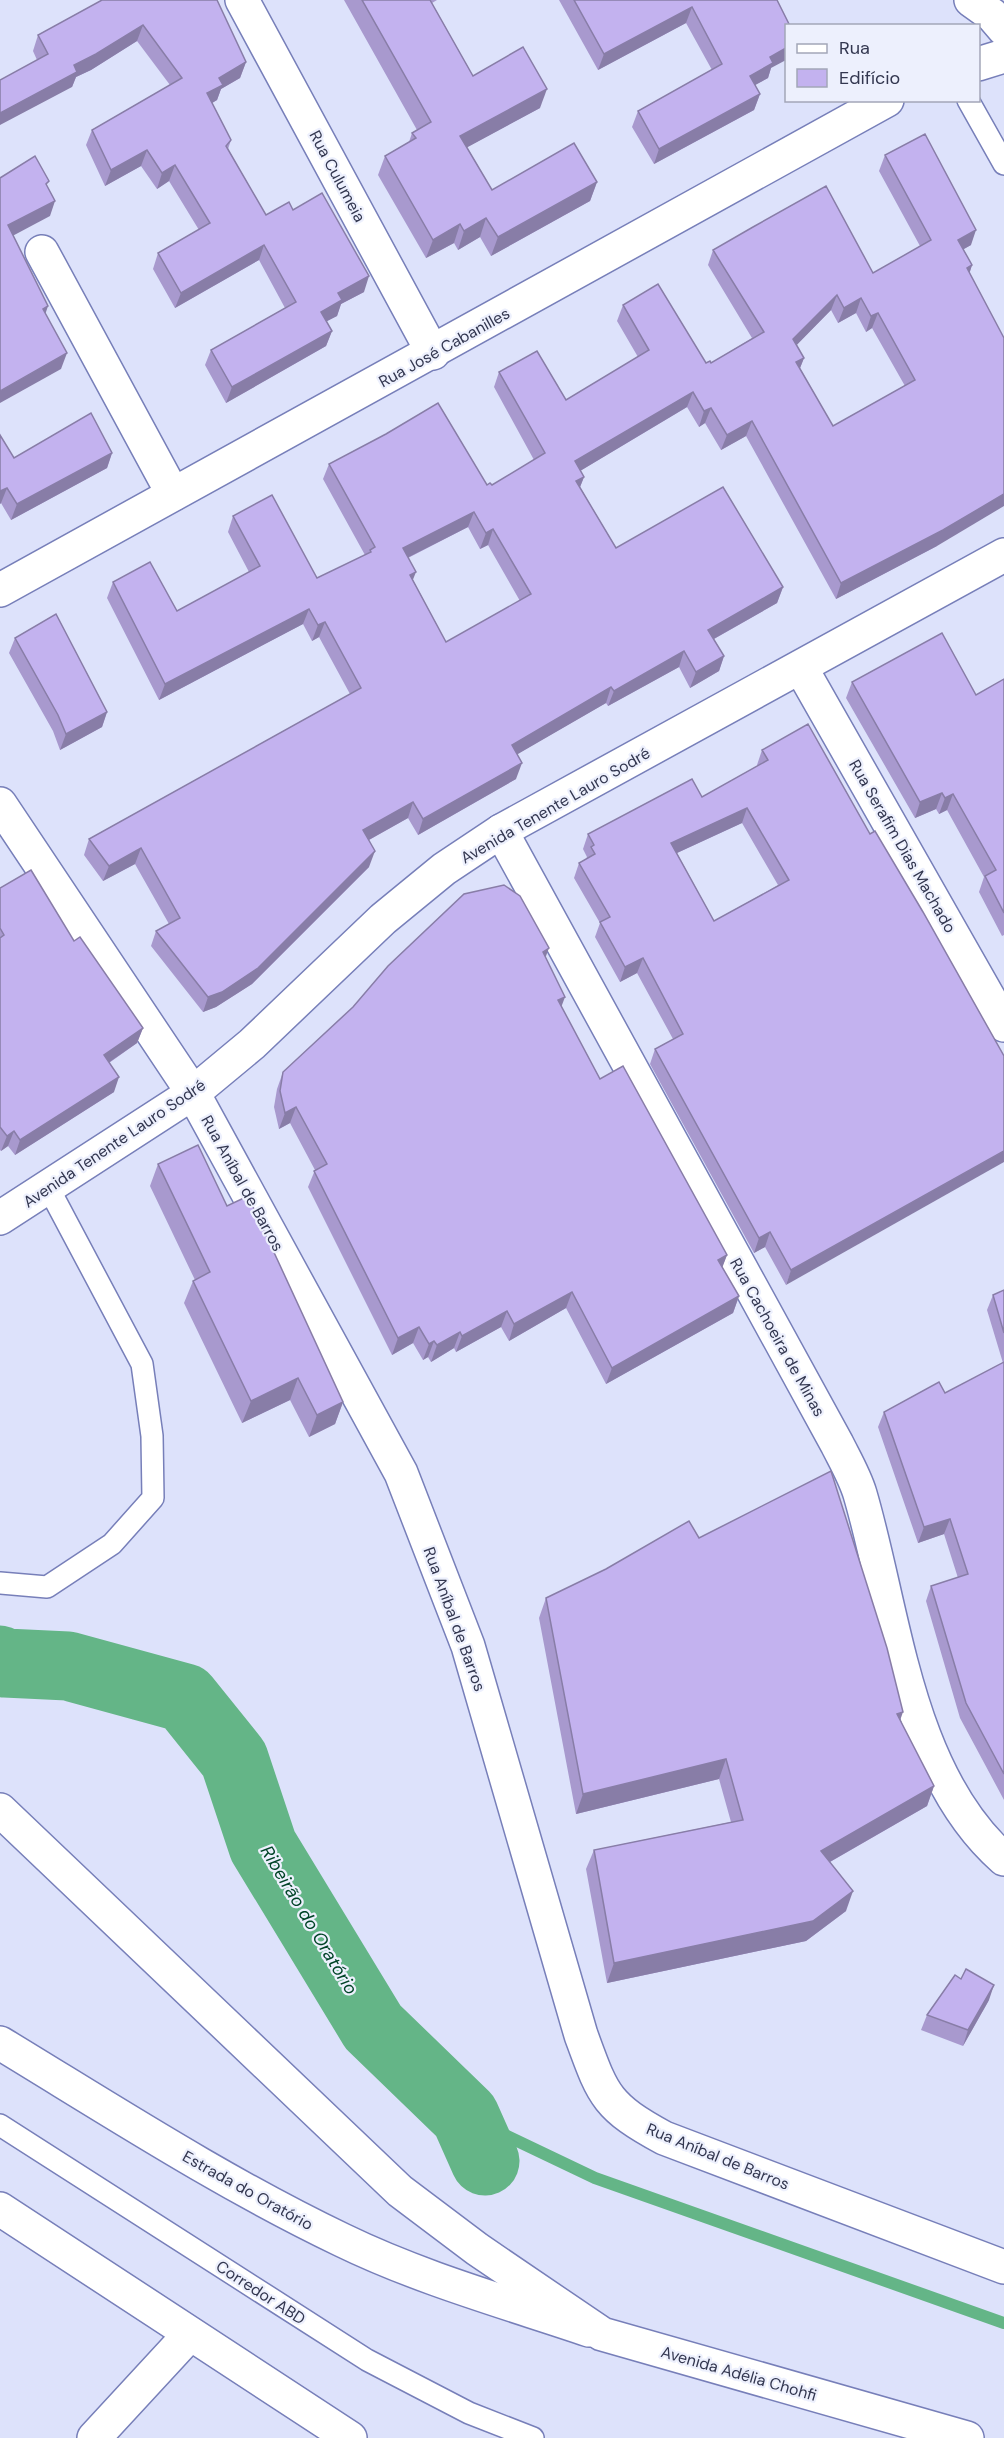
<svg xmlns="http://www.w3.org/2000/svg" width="1004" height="2438" font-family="'DM Sans',sans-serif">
<rect width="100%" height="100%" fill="#dde2fb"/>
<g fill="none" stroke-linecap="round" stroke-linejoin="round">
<path stroke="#64b587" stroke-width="12" d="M465,2116L595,2178L1004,2323"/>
<path stroke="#64b587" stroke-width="69" d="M0,1660L5,1663L68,1666L185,1698L234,1759L263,1846L373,2027L465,2116L485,2161"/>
<defs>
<g id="lane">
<path d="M968,100L1004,164"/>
<path d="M0,1583L47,1587L112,1544L153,1498L152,1436L142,1364L48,1187"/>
<path d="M0,2125L367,2360L469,2413L533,2438"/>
</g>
<g id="street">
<path d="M242,0L433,353"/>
<path d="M971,0L992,15L1004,29"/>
<path d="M978,64L1004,56"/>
<path d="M42,252L173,494"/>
<path d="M0,590L887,100"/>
<path d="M801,668L1004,1025"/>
<path d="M0,804L193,1093L401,1473L468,1646L581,2035C603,2095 605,2106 664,2138L1004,2267"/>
<path d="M501,831L837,1444C845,1460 855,1477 860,1494C895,1613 906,1773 1004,1859"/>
<path d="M0,1218L193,1093L252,1044L383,919L444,869L501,831L1004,555"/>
<path d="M94,2438L190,2334"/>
</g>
<path id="primary" d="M0,2043C112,2111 223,2183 342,2240C420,2278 506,2302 589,2330"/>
<g id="highway">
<path d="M0,1810L400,2191L477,2249L602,2334L967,2438"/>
<path d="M0,2209L350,2438"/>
</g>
</defs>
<use href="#lane" stroke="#777fb9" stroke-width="24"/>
<use href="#street" stroke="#777fb9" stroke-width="36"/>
<use href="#primary" stroke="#777fb9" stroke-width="36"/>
<use href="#highway" stroke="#777fb9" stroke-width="36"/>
<use href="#lane" stroke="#fff" stroke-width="21"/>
<use href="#street" stroke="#fff" stroke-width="33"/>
<use href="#primary" stroke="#fff" stroke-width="33"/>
<use href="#highway" stroke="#fff" stroke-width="33"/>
</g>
<g fill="#a899ce" fill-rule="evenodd">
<path d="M102,0L246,62L240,78L221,89L217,100L212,103L231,140L228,149L266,215L293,210L364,292L341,304L337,316L326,321L332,331L326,346L226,403L205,365L211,350L285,308L259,260L175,308L153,269L158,253L199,230L169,181L157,189L141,166L105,186L86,145L92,130L170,85L137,41L91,70L76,77L72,87L37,60L33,51L38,35Z"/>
<path d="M344,0H437L432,3L473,76L540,108L467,147L492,190L597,182L590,201L491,256L480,237L458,250L454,243L426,258L378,175L385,156L409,142L412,133L417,130Z"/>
<path d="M559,0H777L771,68L768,78L755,85L760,94L754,110L654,164L632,127L638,111L712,70L686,23L598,70Z"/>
<path d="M885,155L971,245L963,249L972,265L969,274L937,546L836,599L746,436L721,450L705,423L699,427L687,407L580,471L584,477L580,487L616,548L783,587L777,603L714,639L724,656L719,671L690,688L679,667L608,706L606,703L517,754L516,779L418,835L408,818L369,840V867L252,984L216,1007L203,1012L151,946L156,931L169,924L135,864L103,881L84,855L89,839L350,694L319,637L312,641L303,624L159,700L107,598L113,582L177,611L249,572L228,532L233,516L317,578L365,555L323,479L329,464L492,485L534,460L494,387L499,372L566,400L638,357L617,321L623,305L706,363H711L752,338L708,265L713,250L873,273L920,246L879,171ZM831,310L838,323L856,313L866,332L872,328L905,386L833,426L800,368L804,358L796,345ZM468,527L480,549L488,545L520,601L446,642L413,580L408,558Z"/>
<path d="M0,435L14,458L112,453L107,468L11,520L1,503L0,504Z"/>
<path d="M15,638L107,712L102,727L60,750L53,731L9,653Z"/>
<path d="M1004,679V935L1002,936L979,892L984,877L947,810L939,814L936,809L915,818L846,698L852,682L976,695Z"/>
<path d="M762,750L870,834L923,912L786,1285L765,1247L754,1253L650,1064L655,1049L673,1039L637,973L620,982L595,937L600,923L574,878L579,863L586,859L587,857L583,849L588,834L702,797L758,766L757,765ZM742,823L778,885L714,921L677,853Z"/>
<path d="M0,888L74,941L143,1028L137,1043L109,1063L114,1092L15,1155L8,1146L1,1151L0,1150Z"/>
<path d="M546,958L561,1007L600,1079L727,1255L722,1267L739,1296L733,1313L606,1384L566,1308L509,1341L501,1327L456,1352L454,1348L431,1362L428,1357L423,1360L413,1343L392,1355L308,1187L315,1170L290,1123L279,1129L274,1107L277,1089L283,1072Z"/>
<path d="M158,1164L227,1206L343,1402L335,1424L309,1437L290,1400L242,1423L184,1303L193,1281L195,1280L150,1186Z"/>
<path d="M1004,1290V1800L960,1718L926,1601L931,1586L958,1578L944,1534L918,1543L878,1427L884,1412L945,1393L1003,1363L987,1310L993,1295Z"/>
<path d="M699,1538L900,1721L934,1786L927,1806L830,1862L846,1911L806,1941L607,1983L586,1869L594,1850L731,1822L719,1779L576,1814L539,1618L546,1598Z"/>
<path d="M989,2000L963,2046L921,2030L927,2015Z"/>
</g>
<g fill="#887da7">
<path d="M692,7L686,23L598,70L604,54Z"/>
<path d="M143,25L137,41L91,70L76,77L72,87L0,125V113L74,65Z"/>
<path d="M786,48V60L771,68L768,78L744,91L750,76L770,57Z"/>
<path d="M246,62L240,78L221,89L217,100L202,109L207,93L219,78Z"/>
<path d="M547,89L540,108L453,155L460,136Z"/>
<path d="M760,94L754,110L654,164L659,149Z"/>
<path d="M147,150L141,166L105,186L111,170Z"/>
<path d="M175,165L169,181L157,189L162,173Z"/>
<path d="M597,182L590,201L491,256L498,237Z"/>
<path d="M55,201L50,216L3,241L8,225Z"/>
<path d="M486,218L480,237L458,250L464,231Z"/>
<path d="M460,224L454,243L426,258L433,240Z"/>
<path d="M976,230L971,245L952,256L958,240Z"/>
<path d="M264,245L259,260L175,308L181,293Z"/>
<path d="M972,265L967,281V268Z"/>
<path d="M369,276L364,292L341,304L337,316L316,327L321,312L338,293Z"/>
<path d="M837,295L831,310L787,355L793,339Z"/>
<path d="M861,298L856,313L838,323L844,308Z"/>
<path d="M48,306L43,321V309Z"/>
<path d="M878,313L872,328L866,332L871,316Z"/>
<path d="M332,331L326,346L226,403L232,387Z"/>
<path d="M67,353L61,369L0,403V391Z"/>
<path d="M804,358L798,373L796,362Z"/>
<path d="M693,392L687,407L570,477L575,461Z"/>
<path d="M711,408L705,423L699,427L704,411Z"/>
<path d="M752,421L746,436L721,450L727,435Z"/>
<path d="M112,453L107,468L11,520L17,504Z"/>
<path d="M584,477L578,492L576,481Z"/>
<path d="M7,488L1,503L0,504V491Z"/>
<path d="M1004,494V506L937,546L836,599L841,583Z"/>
<path d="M474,512L468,527L397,563L403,548Z"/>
<path d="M493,529L488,545L480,549L486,533Z"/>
<path d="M416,572L410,587V575Z"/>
<path d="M783,587L777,603L703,645L708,630Z"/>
<path d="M309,609L303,624L159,700L165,684Z"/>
<path d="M325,622L319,637L312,641L318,625Z"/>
<path d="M684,651L679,667L608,706L614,691Z"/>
<path d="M724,656L719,671L690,688L696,672Z"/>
<path d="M611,687L606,703L506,761L512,745Z"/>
<path d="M107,712L102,727L60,750L66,734Z"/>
<path d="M522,763L516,779L418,835L423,819Z"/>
<path d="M942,793L936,809L915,818L920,802Z"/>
<path d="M953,794L947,810L939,814L945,798Z"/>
<path d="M413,802L408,818L358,846L363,830Z"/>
<path d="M747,808L742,823L666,858L671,843Z"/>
<path d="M141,848L135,864L103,881L109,866Z"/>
<path d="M375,851L369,867L252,984L216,1007L203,1012L208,997Z"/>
<path d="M549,948L543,964V952Z"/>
<path d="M643,958L637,973L620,982L625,967Z"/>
<path d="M565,997L559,1013L558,1000Z"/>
<path d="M143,1028L137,1043L98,1070L104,1055Z"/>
<path d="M119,1077L114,1092L15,1155L20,1140Z"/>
<path d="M296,1107L290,1123L279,1129L285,1113Z"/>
<path d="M14,1131L8,1146L1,1151L7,1136Z"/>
<path d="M1004,1151V1162L786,1285L791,1270Z"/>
<path d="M770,1232L765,1247L754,1253L759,1238Z"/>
<path d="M727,1255L721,1271L718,1260Z"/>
<path d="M572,1292L566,1308L509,1341L514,1324Z"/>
<path d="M739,1296L733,1313L606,1384L612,1368Z"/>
<path d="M507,1311L501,1327L456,1352L462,1336Z"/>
<path d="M419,1327L413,1343L392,1355L398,1338Z"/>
<path d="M460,1332L454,1348L431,1362L437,1345Z"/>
<path d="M434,1341L428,1357L423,1360L429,1344Z"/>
<path d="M298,1378L290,1400L242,1423L251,1401Z"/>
<path d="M343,1402L335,1424L309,1437L317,1415Z"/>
<path d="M950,1519L944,1534L918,1543L924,1527Z"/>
<path d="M903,1712L896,1732L897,1714Z"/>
<path d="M726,1759L719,1779L576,1814L583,1794Z"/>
<path d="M934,1786L927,1806L814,1871L821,1851Z"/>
<path d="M853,1891L846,1911L806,1941L607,1983L614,1963Z"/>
<path d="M994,1985L989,2000L963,2046L968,2030Z"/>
</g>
<g fill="#c3b2ef" stroke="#887da7" stroke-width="1.5" fill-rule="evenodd">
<path d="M102,0H217L246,62L219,78L223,85L207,93L231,140L226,146L266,215L289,202L293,210L322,193L369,276L338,293L342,300L321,312L332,331L232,387L211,350L296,302L264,245L181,293L158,253L210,223L175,165L162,173L147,150L111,170L92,130L182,78L143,25L96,54L74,65L77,72L0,113V80L48,54L38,35Z"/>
<path d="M362,0H430L473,76L523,47L547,89L460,136L492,190L574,143L597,182L498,237L486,218L464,231L460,224L433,240L385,156L416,138L412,133L431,122Z"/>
<path d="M574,0H777L790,26H786V48L770,57L773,63L750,76L760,94L659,149L638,111L722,64L692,7L604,54Z"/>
<path d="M925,134L976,230L958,240L972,265L967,268L1004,338V494L943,530L841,583L752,421L727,435L711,408L704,411L693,392L575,461L584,477L576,481L616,548L723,487L783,587L708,630L724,656L696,672L684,651L614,691L611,687L512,745L522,763L423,819L413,802L363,830L375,851L258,968L222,992L208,997L156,931L180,918L141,848L109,866L89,839L361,688L325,622L318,625L309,609L165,684L113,582L150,562L177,611L260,566L233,516L272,495L317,578L371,552L370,550L375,547L329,464L386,434L438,403L487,485L490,483L492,485L545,453L499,372L537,351L566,400L649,350L623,305L658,284L706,363L710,361L711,363L764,332L713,250L753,227L826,186L873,273L931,240L885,155ZM837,295L844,308L861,298L871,316L878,313L915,380L833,426L796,362L804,358L793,339ZM474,512L486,533L493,529L531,594L446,642L410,575L416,572L403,548Z"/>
<path d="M35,156L49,181L46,184L55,201L8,225L48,306L43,309L67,353L0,391V178Z"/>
<path d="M91,413L112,453L17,504L7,488L0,491V435L14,458Z"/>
<path d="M56,614L107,712L66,734L58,715L15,638Z"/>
<path d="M942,633L976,695L1004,679V913L985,876L996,870L953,794L945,798L942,793L920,802L852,682Z"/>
<path d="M808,724L870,834L875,831L923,912L1004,1056V1151L791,1270L770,1232L759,1238L655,1049L683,1034L643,958L625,967L600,922L610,917L579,863L595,854L591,847L594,845L588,834L692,779L702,797L768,760L762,750ZM747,808L789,880L714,921L671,843Z"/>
<path d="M31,870L74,941L80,937L143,1028L104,1055L119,1077L20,1140L14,1131L7,1136L0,1127V938L4,935L0,928V888Z"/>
<path d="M504,885L520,896L549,948L543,952L565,997L558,1000L600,1079L623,1066L727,1255L718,1260L739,1296L612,1368L572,1292L514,1324L507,1311L462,1336L460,1332L437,1345L434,1341L429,1344L419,1327L398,1338L314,1171L327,1164L296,1107L285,1113L280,1091L283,1072L353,1007L388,966L464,894Z"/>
<path d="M198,1145L227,1206L248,1196L343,1402L317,1415L298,1378L251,1401L193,1281L210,1272L158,1164Z"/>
<path d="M1004,1290V1333L993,1295Z"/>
<path d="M1004,1362V1774L966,1703L931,1586L968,1574L950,1519L924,1527L884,1412L939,1382L945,1393Z"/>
<path d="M831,1471L887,1648L903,1712L897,1714L934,1786L821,1851L853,1891L813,1921L614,1963L594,1850L743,1820L726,1759L583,1794L546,1598L606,1569L689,1521L699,1538Z"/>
<path d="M966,1969L994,1985L968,2030L927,2015L955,1975L961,1979Z"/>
</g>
<g text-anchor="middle" stroke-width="4.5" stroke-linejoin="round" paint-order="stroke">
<g font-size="16" fill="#333750" stroke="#edf0fd">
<text transform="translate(338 176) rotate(62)" y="6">Rua Culumeia</text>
<text transform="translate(444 347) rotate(-29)" y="6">Rua José Cabanilles</text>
<text transform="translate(555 805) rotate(-30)" y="6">Avenida Tenente Lauro Sodré</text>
<text transform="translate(903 846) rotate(60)" y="6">Rua Serafim Dias Machado</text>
<text transform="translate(114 1143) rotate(-34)" y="6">Avenida Tenente Lauro Sodré</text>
<text transform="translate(243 1183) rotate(61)" y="6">Rua Aníbal de Barros</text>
<text transform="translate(778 1337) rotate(61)" y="6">Rua Cachoeira de Minas</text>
<text transform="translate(455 1619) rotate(70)" y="6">Rua Aníbal de Barros</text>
<text transform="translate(718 2156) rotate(22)" y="6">Rua Aníbal de Barros</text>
<text transform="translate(248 2190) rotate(29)" y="6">Estrada do Oratório</text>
<text transform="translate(261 2292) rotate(33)" y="6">Corredor ABD</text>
<text transform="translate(739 2373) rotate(16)" y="6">Avenida Adélia Chohfi</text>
</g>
<g font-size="18" font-style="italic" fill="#004427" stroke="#edf0fd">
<text transform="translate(309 1920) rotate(59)" y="6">Ribeirão do Oratório</text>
</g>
</g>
<rect x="785" y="24" width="195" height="78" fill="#edf0fd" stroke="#a3a6b8" stroke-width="1.5"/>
<rect x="797" y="44" width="30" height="9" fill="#ffffff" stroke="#a3a6b8" stroke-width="1.5"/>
<text x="839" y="54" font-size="18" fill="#333750">Rua</text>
<rect x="797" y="69" width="30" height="18" fill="#c3b2ef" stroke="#a3a6b8" stroke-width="1.5"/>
<text x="839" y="84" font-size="18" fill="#333750">Edifício</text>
</svg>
